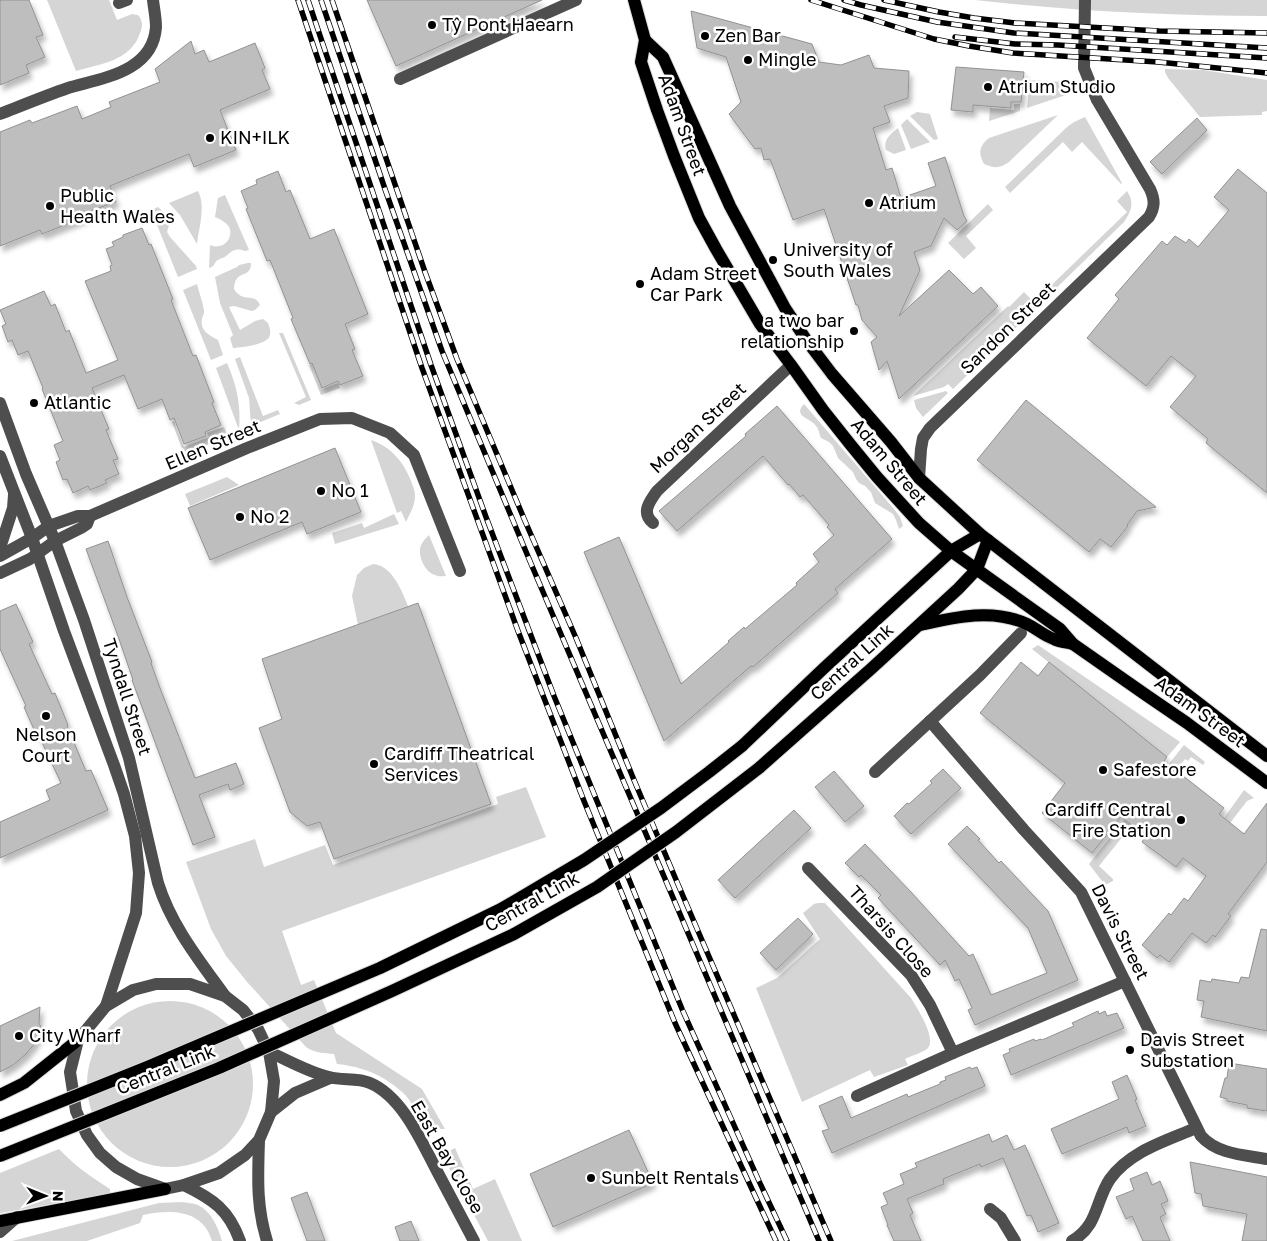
<svg xmlns="http://www.w3.org/2000/svg" width="1267" height="1241" font-family="'Golos Text',sans-serif">
<defs>
<filter id="shadow"><feDropShadow dx="3" dy="5.5" stdDeviation="2.5" flood-color="#0004"/></filter>
</defs>
<rect width="100%" height="100%" fill="#fff"/>
<g fill="#d5d5d5">
<path d="M47,0H109L117,20L132,14L138,15C143,21 143,26 140,33C131,61 100,64 76,71Z"/>
<path d="M975,0H1267V16C1170,16 1072,11 975,0Z"/>
<path d="M1165,69L1203,70L1267,80V111L1262,112V115L1200,117L1168,78L1165,72Z"/>
<path d="M1027,80L1065,82L1069,94L1027,108L1029,86H1026Z"/>
<path d="M1014,104H1020V111L989,121L990,108L1014,110Z"/>
<path d="M917,112L930,114L938,139L934,140L910,116Z"/>
<path d="M1058,115L1009,162C999,169 994,168 984,164C978,153 979,146 989,138Z"/>
<path d="M1085,117L1122,183L1121,184L1082,142L1072,152L1063,142L1010,193L1005,187L1067,127L1074,122Z"/>
<path d="M907,119L930,142L911,149L901,125Z"/>
<path d="M898,128L906,150L894,154L886,150C883,139 891,134 898,128Z"/>
<path d="M198,191C206,206 199,228 197,244L180,215L169,203Z"/>
<path d="M1127,191C1135,203 1131,211 1124,222L953,389L948,384L944,387L913,396L1008,306L1009,307L1024,292L1034,302L1127,212L1117,201Z"/>
<path d="M225,195L249,250L245,251C236,248 233,250 226,256C224,258 221,258 218,260C213,263 216,266 209,268L210,245C212,246 216,247 219,246C228,245 233,234 229,227C226,222 220,219 215,217L218,198Z"/>
<path d="M988,204L993,210L966,236L976,248L964,259L948,243Z"/>
<path d="M158,207L171,219L167,232L170,237L196,266L197,269L178,277L151,210Z"/>
<path d="M248,263H251C251,280 235,268 234,289C243,304 255,292 260,305L255,310L252,311L234,306L229,307L240,330L255,321L263,319L268,323C269,326 271,331 270,335C268,345 242,347 233,348L230,338L233,335L220,303L215,277L237,267L239,265Z"/>
<path d="M197,284C199,293 203,302 204,311C204,316 203,314 202,319C200,331 209,335 218,340L223,355L211,360L183,290Z"/>
<path d="M279,333H283L311,400L299,405L294,403L306,397Z"/>
<path d="M240,357L263,416L278,410L280,414L251,426L249,398L235,359Z"/>
<path d="M227,363C237,386 241,405 239,430L216,368Z"/>
<path d="M312,364L322,389L338,383L340,388L321,395L309,365Z"/>
<path d="M946,391L948,393L923,417L916,408L914,400Z"/>
<path d="M804,404L894,509L900,517L903,526L899,529L896,520L893,514L875,503L871,492L865,486L859,483L856,479L853,472L838,458L833,446L829,442L821,438C819,434 819,429 816,426C811,418 792,417 804,404Z"/>
<path d="M174,421L184,447L209,437L207,433L224,427L228,436L184,454L172,422Z"/>
<path d="M371,440C390,446 404,462 411,481C413,486 415,491 415,496C415,506 410,513 406,522L401,511L397,513Z"/>
<path d="M227,477L239,485L190,506L185,494Z"/>
<path d="M394,514L399,524L335,544L332,533L362,523L364,528Z"/>
<path d="M429,535L446,576C442,576 438,577 435,575C425,572 419,558 420,549C421,543 425,539 429,535Z"/>
<path d="M373,564C392,565 402,591 408,606L358,625L352,596L357,575L364,568Z"/>
<path d="M1038,645L1180,742L1167,757L1032,649Z"/>
<path d="M1184,745L1205,762L1203,765L1191,757L1188,761L1185,759L1099,866L1113,879V881L1105,885L1089,864Z"/>
<path d="M526,787L546,837L282,931L301,985L314,980L336,1033L422,1089L445,1129C419,1130 417,1104 401,1091C381,1074 363,1067 337,1064L334,1054C324,1053 314,1053 306,1047L248,983L226,956L211,929L186,862L255,839L264,867L325,845L333,865L498,804L496,797Z"/>
<path d="M1244,790L1254,798L1247,801L1230,823L1224,818Z"/>
<path d="M818,903H825L911,998C917,1008 938,1040 927,1049C921,1053 911,1056 905,1059L908,1065L874,1077L870,1070L802,1102L756,988L777,978L820,939L803,913L814,904Z"/>
<circle cx="170" cy="1084" r="83"/>
<path d="M455,1148L473,1189L495,1179L522,1241H488L448,1166L447,1159L449,1151Z"/>
<path d="M59,1149C75,1166 91,1177 110,1189V1194L0,1213V1173Z"/>
<path d="M182,1202C187,1203 193,1203 198,1205C211,1211 218,1227 222,1241H212C203,1209 170,1209 143,1215L140,1223L87,1241H12L159,1203Z"/>
</g>
<g fill="#bebebe" stroke="#929292" filter="url(#shadow)">
<path d="M0,0H29L43,35L36,37L45,57L26,65L29,73L0,85Z"/>
<path d="M367,0H542L396,66Z"/>
<path d="M691,11L812,44L819,62L841,65L869,55L874,68L909,71L908,98L884,106L890,122L873,128L886,170L892,168L901,198L936,186L928,163L945,157L964,216L967,221L957,230L944,218L931,246L914,252L920,270L899,316L949,270L973,294L981,287L998,306L899,399L887,361L879,370L871,342L877,337L862,320L858,305H856L824,209L793,220L770,159L764,160L761,148L755,149L729,114L741,102L726,57L697,48Z"/>
<path d="M191,41L195,54L204,50L209,62L255,43L265,68L262,70L270,89L220,110L236,150L194,167L189,154L110,186L116,202L87,212L88,216L42,234L40,230L0,246V132L30,120L32,123L77,106L82,119L111,107L109,102L160,82L155,69Z"/>
<path d="M956,67L1024,72L1021,102H1011V108L973,105V112L951,110Z"/>
<path d="M1197,118L1207,130L1162,174L1150,162Z"/>
<path d="M1238,169L1267,193V493L1206,443L1208,439L1170,407L1196,376L1171,356L1146,386L1087,338L1119,299L1115,295L1162,241L1167,245L1175,236L1186,243L1189,239L1198,247L1229,210L1214,197Z"/>
<path d="M278,171L286,192L290,190L310,239L334,229L368,314L345,324L355,349L352,350L363,376L340,385L338,381L322,388L312,363L310,364L291,319L293,318L270,260L267,261L246,209L248,208L241,191L257,184L256,180Z"/>
<path d="M142,228L149,245L151,244L173,299L171,300L193,356L196,355L214,402L212,403L221,425L205,432L206,436L184,444L174,418L170,420L162,399L138,409L124,375L92,388L109,429L106,430L118,459L113,460L119,474L105,480L107,483L90,490L88,486L73,493L67,479L63,480L56,462L60,460L54,445L63,441L42,389L43,388L28,351L18,355L12,340L8,342L2,326L6,324L0,310L44,291L51,306L55,304L66,332L69,330L86,373L118,360L85,281L111,271L110,266L112,265L106,249L114,246L112,242L123,237V235Z"/>
<path d="M1026,400L1136,491L1156,507L1137,511L1127,525L1128,526L1111,547L1100,539L1089,552L977,460Z"/>
<path d="M777,406L892,539L835,589L838,593L753,667L751,666L664,741L584,552L619,537L681,684L729,642L728,641L744,627L745,629L797,585L796,583L819,562L813,554L834,535L827,527L829,525L803,495L800,497L789,484L788,485L763,456L677,531L659,511L746,436L745,434Z"/>
<path d="M335,448L361,512L307,534L302,522L210,560L188,508Z"/>
<path d="M108,541L127,597L152,662L151,663L160,688L195,778L236,763L244,784L230,790L228,784L199,795L215,837L193,845L132,680H133L119,639L86,549Z"/>
<path d="M418,603L491,804L334,859L320,822L307,826L290,812L259,728L282,719L262,659Z"/>
<path d="M16,604L33,642L29,644L52,694L55,693L68,725L67,726L86,771L91,770L108,810L0,858V822L50,800L46,790L61,783L38,734H36L24,707L26,706L0,649V611Z"/>
<path d="M1021,662L1038,676L1049,662L1167,757L1164,761L1224,808L1219,814L1244,834L1267,803V862L1228,914L1231,916L1215,937L1213,935L1206,943L1192,933L1169,962L1160,955L1157,958L1142,945L1169,913L1171,915L1184,898L1188,901L1206,876L1183,858L1176,867L1142,842L1146,836L1121,817L1092,853L1042,813L1065,783L980,713Z"/>
<path d="M943,769L961,788L911,834L894,816L907,803L909,804L932,783L930,781Z"/>
<path d="M834,771L864,806L845,822L815,787Z"/>
<path d="M794,810L811,828L735,898L718,880Z"/>
<path d="M967,826L980,839L978,840L999,863L1001,861L1048,911L1078,980L1036,998L975,1025L968,1010L972,1008L959,979L955,981L945,960L940,965L878,898L881,895L861,875L859,877L845,863L865,844L911,892L969,956L973,954L991,995L1047,973L1028,928L948,844Z"/>
<path d="M798,918L813,934L776,970L760,953Z"/>
<path d="M1261,929L1267,930V1031L1201,1017L1204,1001L1197,1000L1200,980L1211,982L1212,979L1239,983L1241,977L1249,978Z"/>
<path d="M40,1007L39,1023L44,1033L37,1038L35,1043L26,1054L13,1065L0,1072V1026Z"/>
<path d="M1098,1011L1099,1014L1105,1011L1107,1016L1117,1013L1124,1028L1011,1075L1003,1055L1010,1052L1009,1049L1034,1039L1035,1041L1041,1039L1042,1040L1074,1026L1072,1023Z"/>
<path d="M1229,1063L1267,1069V1111L1247,1108V1105L1227,1101V1099L1220,1097L1225,1078H1227Z"/>
<path d="M970,1067L971,1069L977,1067L985,1086L832,1153L822,1131L829,1129L819,1106L842,1096L851,1118L907,1094L908,1097L940,1084V1082L946,1080L945,1077Z"/>
<path d="M1127,1075L1137,1099L1135,1100L1146,1126L1129,1133L1127,1127L1062,1154L1051,1129L1119,1099L1112,1082Z"/>
<path d="M629,1130L653,1183L553,1227L530,1174Z"/>
<path d="M989,1134L992,1142L1007,1135L1014,1150L1025,1145L1059,1223L1038,1232L1031,1215L1027,1216L1003,1158L981,1167L980,1164L943,1179L944,1184L907,1199L913,1213L910,1215L921,1241H894L887,1225H888L881,1207L888,1204L883,1193L904,1184L900,1174L917,1167L915,1163Z"/>
<path d="M1190,1162L1267,1177V1241H1242L1247,1214L1203,1206L1201,1194L1195,1193Z"/>
<path d="M1147,1172L1152,1185L1160,1181L1168,1201L1161,1204L1166,1214L1160,1217L1170,1241H1143L1132,1216L1126,1219L1116,1197L1134,1190L1130,1179Z"/>
<path d="M307,1192L325,1241H307L291,1198Z"/>
<path d="M411,1221L419,1241H400L395,1227Z"/>
</g>
<g fill="none" stroke-linecap="round" stroke-linejoin="round">
<defs>
<g id="major">
<path d="M634,0L645,40L641,62L657,110L674,156L699,218L716,249L760,324L791,365L823,410L850,444L877,477L919,523L951,551L1060,629L1073,644L1146,695L1187,723L1267,783"/>
<path d="M645,40L663,57L730,206L785,308L807,341L832,374L891,442L919,478L980,534L1267,756"/>
<path d="M920,625C955,617 993,608 1027,624C1036,628 1044,636 1054,639C1059,642 1067,642 1073,644"/>
<path d="M742,746L823,669L951,551L980,534"/>
<path d="M759,768L872,668L958,589L977,569L988,540"/>
<path d="M0,1095L24,1083L78,1040"/>
<path d="M0,1221L165,1189"/>
</g>
</defs>
<use href="#major" stroke="#dbdbdb" stroke-width="14"/>
<g stroke="#4e4e4e" stroke-width="12">
<path d="M119,3L127,0"/>
<path d="M400,79L576,0"/>
<path d="M0,114C23,105 45,96 68,88C102,78 153,72 156,27C156,18 154,9 153,0"/>
<path d="M0,403L26,474L55,541L84,620L129,758L158,883C171,925 199,960 225,996"/>
<path d="M0,456L32,538L64,631L114,765L124,794L135,836L139,873L136,913L106,1006"/>
<path d="M919,478L921,449L923,438L930,428L1149,217C1155,207 1155,200 1150,189L1097,100L1084,68L1085,0"/>
<path d="M653,523C641,513 649,502 657,491L791,365"/>
<path d="M0,548L13,508L14,495"/>
<path d="M0,556L32,538L49,526L78,516H90L247,448L320,419L352,418L390,433L414,455L460,571"/>
<path d="M0,573L30,559L55,541L81,528L87,524L90,516"/>
<path d="M930,721L1024,830L1081,892L1201,1136C1217,1154 1244,1155 1267,1159"/>
<path d="M875,772L980,675L1021,633"/>
<path d="M808,868L911,975L930,1005L953,1053"/>
<path d="M156,984H190L225,996L243,1010L258,1029L269,1052L274,1081L271,1112L259,1140L245,1155L219,1173L184,1185L165,1189L137,1179L116,1167L100,1153L87,1135L76,1111L70,1072L78,1040L106,1006L133,990Z"/>
<path d="M269,1052C288,1060 308,1072 329,1077C342,1081 357,1077 370,1083C403,1097 422,1143 438,1173C450,1196 462,1218 474,1241"/>
<path d="M857,1096L953,1053L1125,981"/>
<path d="M271,1112L295,1093L330,1078"/>
<path d="M259,1140C258,1176 256,1206 267,1241"/>
<path d="M184,1185C213,1199 229,1210 240,1241"/>
<path d="M990,1209L1001,1218L1015,1241"/>
<path d="M0,1232L17,1217"/>
<path d="M1072,1241C1099,1225 1095,1201 1110,1179C1130,1151 1166,1141 1196,1128"/>
</g>
<use href="#major" stroke="#000" stroke-width="12"/>
<defs>
<g id="rail">
<path d="M298,0L422,368L518,631L584,801L675,1023L776,1241"/>
<path d="M308,0L431,365L486,517L554,696L682,1009L759,1181L787,1241"/>
<path d="M321,0L386,192L442,351L532,566L819,1241"/>
<path d="M332,0L425,272L457,359L525,521L576,638L634,780L677,882L831,1241"/>
<path d="M811,0L934,39L969,46L1013,53L1158,62L1267,73"/>
<path d="M844,0L861,5L937,22L1014,33L1267,48"/>
<path d="M884,0L939,12L974,18L1015,23L1159,31L1267,33"/>
<path d="M955,37L1015,44L1058,45L1267,58"/>
</g>
</defs>
<use href="#rail" stroke="#000" stroke-width="5.5"/>
<use href="#rail" stroke="#fff" stroke-width="4" stroke-dasharray="11" stroke-linecap="butt"/>
<defs>
<g id="major-bridge">
<path d="M0,1126L147,1067L380,968L501,909L584,860L661,808L709,772L742,746"/>
<path d="M0,1156L219,1068L392,991L514,934L597,887L676,832L759,768"/>
</g>
</defs>
<use href="#major-bridge" stroke="#dbdbdb" stroke-width="14" stroke-linecap="butt"/>
<use href="#major-bridge" stroke="#000" stroke-width="12"/>
</g>
<g fill="#000" stroke="#fff" stroke-width="2">
<circle cx="432" cy="25" r="5"/>
<circle cx="705" cy="36" r="5"/>
<circle cx="748" cy="60" r="5"/>
<circle cx="988" cy="87" r="5"/>
<circle cx="210" cy="138" r="5"/>
<circle cx="869" cy="203" r="5"/>
<circle cx="50" cy="206" r="5"/>
<circle cx="773" cy="260" r="5"/>
<circle cx="640" cy="284" r="5"/>
<circle cx="854" cy="331" r="5"/>
<circle cx="34" cy="403" r="5"/>
<circle cx="321" cy="491" r="5"/>
<circle cx="240" cy="517" r="5"/>
<circle cx="46" cy="716" r="5"/>
<circle cx="374" cy="764" r="5"/>
<circle cx="1103" cy="770" r="5"/>
<circle cx="1181" cy="820" r="5"/>
<circle cx="19" cy="1036" r="5"/>
<circle cx="1130" cy="1050" r="5"/>
<circle cx="591" cy="1178" r="5"/>
</g>
<g text-anchor="middle" stroke-width="5" stroke-linejoin="round" paint-order="stroke">
<g font-size="18" fill="#000" stroke="#fff" text-anchor="start">
<text x="442" y="31">Tŷ Pont Haearn</text>
<text x="715" y="42">Zen Bar</text>
<text x="758" y="66">Mingle</text>
<text x="998" y="93">Atrium Studio</text>
<text x="220" y="144">KIN+ILK</text>
<text x="60" y="202">Public<tspan x="60" dy="21">Health Wales</tspan></text>
<text x="879" y="209">Atrium</text>
<text x="783" y="256">University of<tspan x="783" dy="21">South Wales</tspan></text>
<text x="650" y="280">Adam Street<tspan x="650" dy="21">Car Park</tspan></text>
<text x="844" y="327" text-anchor="end">a two bar<tspan x="844" dy="21">relationship</tspan></text>
<text x="44" y="409">Atlantic</text>
<text x="331" y="497">No 1</text>
<text x="250" y="523">No 2</text>
<text x="46" y="741" text-anchor="middle">Nelson<tspan x="46" dy="21">Court</tspan></text>
<text x="384" y="760">Cardiff Theatrical<tspan x="384" dy="21">Services</tspan></text>
<text x="1113" y="776">Safestore</text>
<text x="1171" y="816" text-anchor="end">Cardiff Central<tspan x="1171" dy="21">Fire Station</tspan></text>
<text x="29" y="1042">City Wharf</text>
<text x="1140" y="1046">Davis Street<tspan x="1140" dy="21">Substation</tspan></text>
<text x="601" y="1184">Sunbelt Rentals</text>
</g>
<g font-size="18" fill="#000" stroke="#fff">
<text transform="translate(682 125) rotate(70)" y="6">Adam Street</text>
<text transform="translate(1008 328) rotate(-44)" y="6">Sandon Street</text>
<text transform="translate(698 428) rotate(-43)" y="6">Morgan Street</text>
<text transform="translate(213 445) rotate(-23)" y="6">Ellen Street</text>
<text transform="translate(889 462) rotate(50)" y="6">Adam Street</text>
<text transform="translate(852 662) rotate(-42)" y="6">Central Link</text>
<text transform="translate(127 697) rotate(72)" y="6">Tyndall Street</text>
<text transform="translate(1200 712) rotate(36)" y="6">Adam Street</text>
<text transform="translate(532 902) rotate(-29)" y="6">Central Link</text>
<text transform="translate(891 932) rotate(48)" y="6">Tharsis Close</text>
<text transform="translate(1120 932) rotate(63)" y="6">Davis Street</text>
<text transform="translate(166 1070) rotate(-22)" y="6">Central Link</text>
<text transform="translate(447 1157) rotate(60)" y="6">East Bay Close</text>
</g>
</g>
<g transform="translate(45 1196) rotate(91)" stroke="#ffffff" stroke-width="4" paint-order="stroke">
<path d="M0-4L9 19L0 12L-9 19Z" fill="#000000"/>
<text y="-8" font-size="14" font-weight="bold" text-anchor="middle" fill="#000000">N</text>
</g>
</svg>
